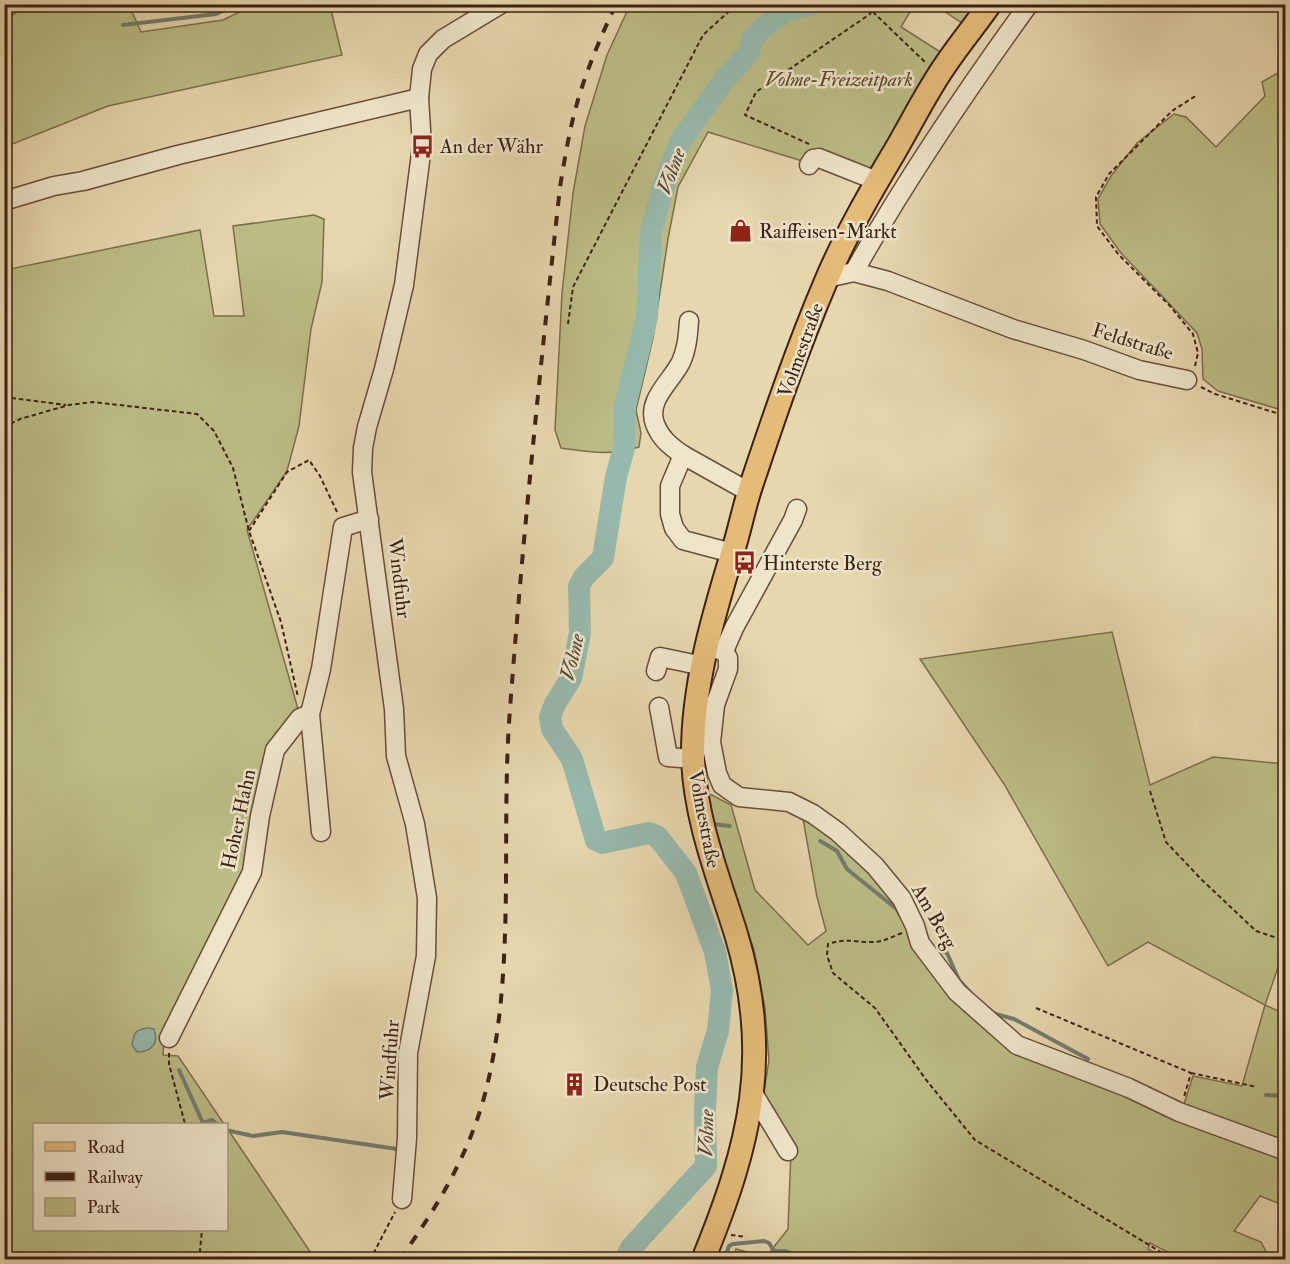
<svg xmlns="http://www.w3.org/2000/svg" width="1290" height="1264" font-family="'IM FELL Double Pica',serif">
<rect width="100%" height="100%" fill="#e7d7af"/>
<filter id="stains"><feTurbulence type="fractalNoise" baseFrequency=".00333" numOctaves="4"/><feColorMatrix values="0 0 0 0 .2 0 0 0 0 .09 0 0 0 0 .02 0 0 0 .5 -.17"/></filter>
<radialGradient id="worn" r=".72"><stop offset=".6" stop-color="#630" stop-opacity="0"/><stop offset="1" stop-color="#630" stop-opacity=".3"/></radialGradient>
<g fill="#bcbd86" stroke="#7c6f4d" stroke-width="1.5">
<path d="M5,4L129,5L141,32L223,20L254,5H355L331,10L342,55L108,106L5,147Z"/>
<path d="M630,5H914L901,27L942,53L869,171L813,149L802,161L708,132L678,187L668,239L653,338L636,410L641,433L639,447C610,456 590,452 561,448L555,430L562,293L573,193L585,126L607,55Z"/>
<path d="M935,5H976L962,23Z"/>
<path d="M1285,69V411L1218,391L1203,379L1202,349L1197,333L1121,253L1100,224L1098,199L1111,176L1137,143L1174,114L1186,117L1216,147L1265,96L1262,82Z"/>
<path d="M314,215L324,219L322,282L311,329L299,426L287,471L247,530L298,709L278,731L243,880L164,1039L163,1055L178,1056L224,1124H34V1230H226L227,1128L315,1259L5,1260V270L200,230L214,316H244L233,226Z"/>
<path d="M1112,632L1150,785L1213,757L1285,764V947L1265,1005L1285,1014V1145L1183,1107L1193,1076L1242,1086L1265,1005L1148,942L1108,966L1004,784L920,659Z"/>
<path d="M708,793L731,805L755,890L808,945L826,931L817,897L803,819L826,831L883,887L918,950L1017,1049L1285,1158V1206L1260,1196L1234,1231L1261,1242L1270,1259H1181L1150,1243L1148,1249L1167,1259H733L736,1249L766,1257L788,1229L791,1151L763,1098L769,1060L765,1008L754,950L721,856Z"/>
</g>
<path fill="#97b9ad" stroke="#737c70" stroke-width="1.5" d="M148,1028L154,1029C159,1043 152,1052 137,1052L132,1045C134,1032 135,1030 148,1028Z"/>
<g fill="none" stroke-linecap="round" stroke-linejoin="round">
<g stroke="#737c70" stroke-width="4">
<path d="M4,21L20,7L27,4"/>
<path d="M123,25L216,14L237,4"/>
<path d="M713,824L730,826"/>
<path d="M820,841L837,851L847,869L899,911"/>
<path d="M933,948L947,953L959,980L971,993"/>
<path d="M992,1013L1014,1019L1088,1059"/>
<path d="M179,1070L203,1123L212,1120L217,1124"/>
<path d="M1266,1095L1286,1096"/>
<path d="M226,1130L253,1136L282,1132L397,1149"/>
<path d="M631,1248L645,1260"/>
<path d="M724,1260L729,1246L733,1244L764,1241L769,1243L774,1251H784L815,1260"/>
</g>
<path stroke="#97b9ad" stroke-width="22" d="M625,1260L631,1248L706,1166L705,1109L707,1067L718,1031L722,990L715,952L686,873L657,836L649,833L602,843L596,840L572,759L552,729L550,717L555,704L571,678L580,633L579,586L584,577L603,558L616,477L624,448L625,406L647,317L651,232L662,190L680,142L724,80L749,53L752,39L765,26L788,10L813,4"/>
<defs>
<g id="minor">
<path d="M809,165L813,159L819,158L877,181"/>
<path d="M4,201L54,186L83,181L178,155L419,98"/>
<path d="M854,272L888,281L1013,329L1084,350L1139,370L1187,380"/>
<path d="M827,278L854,272C906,179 966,91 1029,4"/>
<path d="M689,321C688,335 687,349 681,362C671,382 646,400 655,424C661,439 670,446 683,455L670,486V514L674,528L683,540L732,553"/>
<path d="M683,455L749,492"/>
<path d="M707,647L724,651L728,658V669L715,705L711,742L717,773L722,785L739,797L789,802L813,814L838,832L875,866L902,899L915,926L920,943L957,992L1017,1045L1129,1088L1179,1112L1286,1151"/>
<path d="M724,651L734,628L793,520L797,509"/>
<path d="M656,671L660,657L703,666"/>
<path d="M659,707L668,757L693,759"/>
<path d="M310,714L321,832"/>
<path d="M169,1038L252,872L260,816L275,750L300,718L310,714L321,669L343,527L369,519"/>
<path d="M753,1093L788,1151"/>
<path d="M402,1199L407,1138L408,1053L426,956L427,898L415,824L396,756L394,709L362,472L363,448L367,427L384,369L404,285L422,146L419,98L422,69L428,54L443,39L501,4"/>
</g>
<path id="major" d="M703,1260C750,1145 773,1056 736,934C718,876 695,819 693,758C692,689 712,620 732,554C739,533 743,511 750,489C773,420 797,349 826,281C845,236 870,193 895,151C912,122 927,91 946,64C960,43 976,24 990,4"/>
</defs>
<use href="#minor" stroke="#684e3b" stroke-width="21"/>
<use href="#major" stroke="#3d2114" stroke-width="26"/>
<g stroke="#3d2114" stroke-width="2" stroke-dasharray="4.5 3" stroke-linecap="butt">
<path d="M872,4L874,13L926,63"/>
<path d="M809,144L745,115L756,92L870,14L872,10"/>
<path d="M568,324L573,287L703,35L737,4"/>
<path d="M1195,366L1198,353L1193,334L1170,306L1119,255L1097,226L1096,197L1109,174L1172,111L1197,95"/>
<path d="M1201,387L1215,394L1286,416"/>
<path d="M4,397L66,405"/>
<path d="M4,427L20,419L69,405L93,402L197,414L214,431L233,468L249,531L281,622L298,697"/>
<path d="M249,531L287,472L309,460L320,476L337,512"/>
<path d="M1150,791L1166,842L1201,879L1256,931L1286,941"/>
<path d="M902,933C891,937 882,943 870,942C852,942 847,938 828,944L827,955L833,973L875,1008L927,1081L975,1140L1174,1260"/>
<path d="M1036,1008L1191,1073L1184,1097"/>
<path d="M169,1053V1064L185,1124"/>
<path d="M1191,1073L1257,1087"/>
<path d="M731,1235L746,1237"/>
<path d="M199,1260L202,1230"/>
<path d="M370,1260L395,1212"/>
</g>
<use href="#minor" stroke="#efe5cb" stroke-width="18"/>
<use href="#major" stroke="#e4bc78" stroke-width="22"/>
<path stroke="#3d2114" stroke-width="4" stroke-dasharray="10 10" stroke-linecap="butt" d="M399,1260C436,1210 469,1154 485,1094C517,970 500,836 510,709C523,535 541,361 560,187C563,169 566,150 570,132C579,87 597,45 616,4"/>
</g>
<defs>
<symbol id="bus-bare" viewBox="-9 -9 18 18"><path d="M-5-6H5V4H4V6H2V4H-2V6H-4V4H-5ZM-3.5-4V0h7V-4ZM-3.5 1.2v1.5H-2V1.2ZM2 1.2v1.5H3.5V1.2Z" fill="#8f2418" stroke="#efe5cb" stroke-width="2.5" paint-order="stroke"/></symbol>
<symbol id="shop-bare" viewBox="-9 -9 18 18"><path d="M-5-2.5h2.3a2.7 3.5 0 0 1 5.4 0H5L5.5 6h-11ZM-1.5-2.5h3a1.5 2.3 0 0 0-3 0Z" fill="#8f2418" stroke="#efe5cb" stroke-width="2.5" paint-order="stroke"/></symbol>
<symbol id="building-bare" viewBox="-9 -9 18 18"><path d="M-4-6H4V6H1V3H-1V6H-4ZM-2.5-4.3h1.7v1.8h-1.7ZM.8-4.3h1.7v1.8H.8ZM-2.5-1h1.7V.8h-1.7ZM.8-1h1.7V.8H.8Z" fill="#8f2418" stroke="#efe5cb" stroke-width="2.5" paint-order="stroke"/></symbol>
</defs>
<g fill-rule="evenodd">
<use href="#bus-bare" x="406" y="130" width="33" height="33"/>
<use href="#shop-bare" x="724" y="214" width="33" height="33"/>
<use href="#bus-bare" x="728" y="546" width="33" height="33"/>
<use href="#building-bare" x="558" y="1068" width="33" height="33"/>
</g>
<g text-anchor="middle" stroke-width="5" stroke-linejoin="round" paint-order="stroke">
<g font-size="20" font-style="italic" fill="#5d4830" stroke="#efe5cb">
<text x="839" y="86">Volme-Freizeitpark</text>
</g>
<g font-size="20" fill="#3d2114" stroke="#efe5cb" text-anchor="start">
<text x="440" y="153">An der Währ</text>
<text x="759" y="238">Raiffeisen-Markt</text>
<text x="763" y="570">Hinterste Berg</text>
<text x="593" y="1091">Deutsche Post</text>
</g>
<g font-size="20" fill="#3d2114" stroke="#efe5cb">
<text transform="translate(1133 341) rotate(17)" y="7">Feldstraße</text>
<text transform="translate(800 350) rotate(-70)" y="7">Volmestraße</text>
<text transform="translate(400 578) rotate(83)" y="7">Windfuhr</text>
<text transform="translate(238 819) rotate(-78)" y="7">Hoher Hahn</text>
<text transform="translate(705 819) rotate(79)" y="7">Volmestraße</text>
<text transform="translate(935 916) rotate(60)" y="7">Am Berg</text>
<text transform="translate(389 1060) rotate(-86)" y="7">Windfuhr</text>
</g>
<g font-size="21" font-style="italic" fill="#54473a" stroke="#efe5cb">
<text transform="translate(671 171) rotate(-70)" y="7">Volme</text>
<text transform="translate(572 657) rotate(-77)" y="7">Volme</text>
<text transform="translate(706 1133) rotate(-89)" y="7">Volme</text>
</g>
</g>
<rect width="1290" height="1264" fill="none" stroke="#e7d7af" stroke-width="24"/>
<rect x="6" y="6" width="1278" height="1252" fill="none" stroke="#3d2114" stroke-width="3"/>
<rect x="12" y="12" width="1266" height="1240" fill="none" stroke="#3d2114" stroke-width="1.5"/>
<rect x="33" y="1123" width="195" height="108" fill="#efe5cb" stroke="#a89782" stroke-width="1.5"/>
<rect x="45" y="1142" width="30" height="9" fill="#e4bc78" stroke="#a89782" stroke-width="1.5"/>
<text x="87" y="1153" font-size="18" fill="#3d2114">Road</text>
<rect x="45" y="1172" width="30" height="9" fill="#3d2114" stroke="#a89782" stroke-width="1.5"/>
<text x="87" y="1183" font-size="18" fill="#3d2114">Railway</text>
<rect x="45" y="1198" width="30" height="18" fill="#bcbd86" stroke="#a89782" stroke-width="1.5"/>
<text x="87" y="1213" font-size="18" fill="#3d2114">Park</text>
<rect width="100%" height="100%" filter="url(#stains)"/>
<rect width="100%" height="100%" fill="url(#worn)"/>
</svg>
